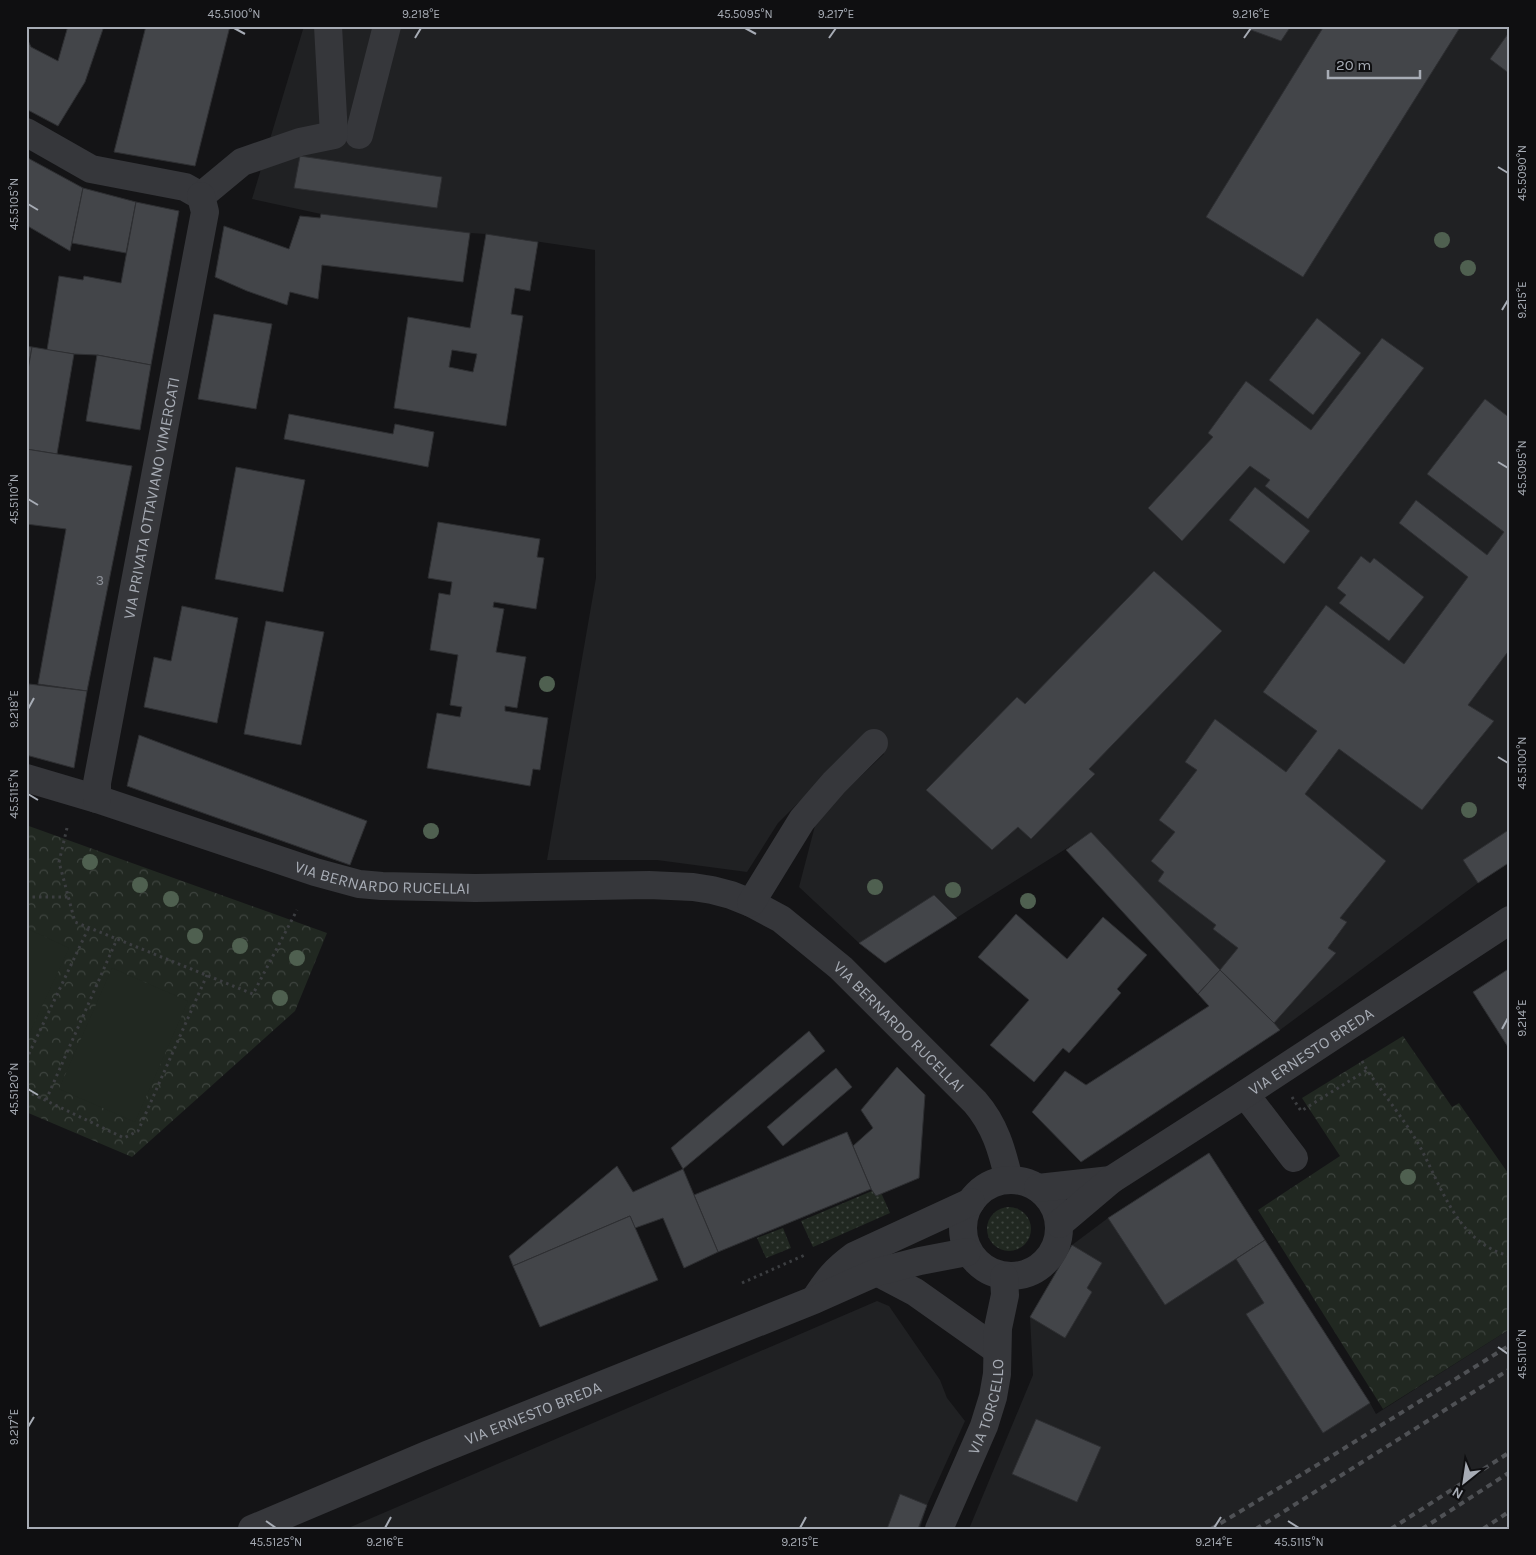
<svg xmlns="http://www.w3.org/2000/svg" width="1536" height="1555" font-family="Karla,sans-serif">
<defs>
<pattern id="grass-dots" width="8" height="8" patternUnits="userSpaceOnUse" patternTransform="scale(1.25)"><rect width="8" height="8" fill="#212821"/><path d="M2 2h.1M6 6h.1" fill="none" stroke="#3e443f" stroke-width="1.8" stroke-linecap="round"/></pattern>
<pattern id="park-crowns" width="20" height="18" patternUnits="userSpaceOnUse" patternTransform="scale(1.25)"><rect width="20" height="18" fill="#212821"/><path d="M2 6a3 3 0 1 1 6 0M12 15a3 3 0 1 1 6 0" fill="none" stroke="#3e443f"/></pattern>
</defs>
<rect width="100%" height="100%" fill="#141416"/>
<g fill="#202123">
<path d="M304,26H1510V862L1478,883L1280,1030L1274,1023L1220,970L1091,833L885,963L859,943L799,887L817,818L884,754L867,734L778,823L747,872L657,860H547L596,578L595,250L486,234L470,233L321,214L252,199Z"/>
<path d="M1209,1153L1370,1403L1376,1414L1510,1329V1529H969L1033,1375L1030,1317L1072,1245L1108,1218Z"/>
<path d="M877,1301L889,1306L940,1380L947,1398L965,1421L927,1505L920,1529H346Z"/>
</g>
<g fill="url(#grass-dots)">
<path d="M879,1188L890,1213L813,1247L801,1221Z"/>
<circle cx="1009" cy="1229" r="22"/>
<path d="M783,1228L791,1248L766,1258L757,1238Z"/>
</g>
<g fill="url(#park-crowns)">
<path d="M26,825L327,933L295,1011L132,1157L26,1112Z"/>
<path d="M1403,1036L1452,1107L1459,1103L1510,1176V1329L1383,1409L1258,1210L1340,1156L1302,1098Z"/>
</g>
<g fill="#212821">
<path d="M26,928L69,948L26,1041Z"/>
<path d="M112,968L188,1001L135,1122L59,1089Z"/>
</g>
<g fill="#434549" stroke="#2e2f32" fill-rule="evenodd">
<path d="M68,26H104L85,82L58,126L26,109V36L31,47L58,61Z"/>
<path d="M146,26H230L195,166L114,152Z"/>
<path d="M1240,26H1291L1281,41Z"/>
<path d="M1324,26H1461L1303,277L1206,217Z"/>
<path d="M1510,31V74L1490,59Z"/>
<path d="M300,156L442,177L437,208L294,188Z"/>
<path d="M26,157L83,188L70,251L26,225Z"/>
<path d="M83,188L136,202L126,253L72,243Z"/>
<path d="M136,202L179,211L151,365L97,355L74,354L47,350L59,276L83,280L84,276L121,283Z"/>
<path d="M321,214L470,233L463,282L322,265L318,299L290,292L287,305L247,291L215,277L224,226L289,249L300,216L320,218Z"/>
<path d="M486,234L538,242L530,291L515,288L511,314L523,316L506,426L394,408L408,317L470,328ZM452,350L477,354L473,372L449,367Z"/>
<path d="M214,314L272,324L256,409L198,399Z"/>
<path d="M1317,318L1361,353L1313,415L1269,380Z"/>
<path d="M1382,338L1424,368L1308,519L1265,486L1270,480L1250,466L1182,541L1148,508L1213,437L1208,433L1246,381L1311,430Z"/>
<path d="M26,346L32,347L26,381Z"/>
<path d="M32,347L74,354L57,454L26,449V381Z"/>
<path d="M97,355L151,365L140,430L86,421Z"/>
<path d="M1485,399L1510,418V649L1468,705L1494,721L1422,810L1339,749L1305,794L1386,861L1340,918L1347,922L1328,948L1336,953L1274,1023L1220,970L1238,948L1213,929L1216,925L1158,881L1164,872L1151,861L1175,832L1159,820L1197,770L1185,762L1215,719L1286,772L1317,731L1263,692L1326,605L1404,664L1468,577L1399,523L1416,500L1487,555L1504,532L1427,474Z"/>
<path d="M289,414L393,434L395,424L434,432L428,467L284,439Z"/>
<path d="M26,449L132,466L87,691L38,684L66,529L26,524Z"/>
<path d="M236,467L305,480L283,592L215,579Z"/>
<path d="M1255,487L1310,531L1284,564L1229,520Z"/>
<path d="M438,522L540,539L537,557L544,558L536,609L494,602L493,607L504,609L496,652L526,657L517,708L505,706V711L548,718L540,770L533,769L530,786L427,768L437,713L460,717L462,707L450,705L458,655L430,650L439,593L450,595L452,582L428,578Z"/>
<path d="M1361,556L1370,563L1374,558L1424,597L1389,641L1339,603L1346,595L1337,588Z"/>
<path d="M1154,571L1222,631L1089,769L1095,774L1031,839L1018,827L992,850L926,790L1017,697L1025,704Z"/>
<path d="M182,606L238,618L217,723L144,707L154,657L171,661Z"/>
<path d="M266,621L324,632L301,745L244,734Z"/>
<path d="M29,684L87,691L74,768L26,755V701Z"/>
<path d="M139,735L367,821L350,865L127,786Z"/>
<path d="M1510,829V862L1478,883L1463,860Z"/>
<path d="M1091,832L1220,970L1198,994L1066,850Z"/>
<path d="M934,895L957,918L885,963L859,943Z"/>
<path d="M1016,914L1067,959L1103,917L1147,955L1117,989L1121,993L1069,1053L1063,1048L1034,1082L990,1045L1029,1000L978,957Z"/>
<path d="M1510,968V1050L1473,992Z"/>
<path d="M1220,970L1274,1023L1280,1030L1081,1162L1032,1112L1065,1071L1086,1085L1209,1006L1198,994Z"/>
<path d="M809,1031L825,1051L683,1169L671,1148Z"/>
<path d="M897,1067L925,1095L919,1178L876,1196L871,1189L853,1146L873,1128L861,1110Z"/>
<path d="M836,1068L852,1087L783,1146L767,1127Z"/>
<path d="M847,1132L871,1189L718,1252L694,1195Z"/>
<path d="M1209,1153L1265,1240L1165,1305L1108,1218Z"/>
<path d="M617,1166L633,1192L683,1169L718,1252L684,1268L663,1218L635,1228L630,1216L513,1266L509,1256Z"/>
<path d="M630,1216L658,1280L540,1327L513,1266Z"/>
<path d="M1265,1240L1370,1403L1323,1433L1246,1314L1264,1303L1236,1259Z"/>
<path d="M1072,1245L1102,1263L1087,1288L1092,1292L1065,1338L1030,1317Z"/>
<path d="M1036,1419L1101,1447L1077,1502L1012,1474Z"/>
<path d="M900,1494L927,1505L918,1529H887Z"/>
</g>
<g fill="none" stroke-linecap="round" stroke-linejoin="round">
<g stroke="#3c3e41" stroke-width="3" stroke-dasharray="2.5 4" stroke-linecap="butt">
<path d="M67,828L59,862L75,922L253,994L297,910"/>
<path d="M26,897H68"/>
<path d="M26,1060L89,927"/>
<path d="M1362,1061L1367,1070"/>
<path d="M26,1091L124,1138L138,1131L207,975"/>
<path d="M1292,1097L1301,1111L1367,1070C1384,1095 1404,1119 1419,1145C1442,1187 1457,1243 1510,1256"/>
<path d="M46,1100L117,939"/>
<path d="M742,1283L807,1254"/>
</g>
<g stroke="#36373b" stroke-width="28">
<path d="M26,132L91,169L185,187L201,196"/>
<path d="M359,135L387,26"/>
<path d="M201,196L242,162L300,142L334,135L328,26"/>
<path id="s1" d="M26,778L97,799L315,872L359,884L382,886L475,888L649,885L693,887L712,890L731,895L751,903L781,919L841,968L975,1102C995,1125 1002,1150 1009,1180"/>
<path id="s2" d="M97,799V783L205,212L201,196"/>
<path d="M751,903L802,820L834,783L874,743"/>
<path d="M1245,1094L1294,1158"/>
<circle cx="1011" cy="1228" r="48"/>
<path d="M1038,1188L1111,1180"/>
<path id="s3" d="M1059,1224L1111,1180L1245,1094L1510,920"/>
<path d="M877,1272L915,1292L997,1350"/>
<path d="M815,1299C828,1279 835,1270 854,1256L971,1202"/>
<path id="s4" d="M252,1529L427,1455L814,1300L877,1272L920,1261L967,1252"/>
<path id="s5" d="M939,1529L984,1426L993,1397L997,1374L998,1328L1005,1295L1004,1277"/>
</g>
<g stroke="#4f5155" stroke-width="4" stroke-dasharray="6 5" stroke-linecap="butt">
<path d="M1211,1529L1327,1459L1510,1345"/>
<path d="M1256,1529L1510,1369"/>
<path d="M1391,1529L1510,1452"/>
<path d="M1422,1529L1510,1472"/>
<path d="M1483,1529L1510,1511"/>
</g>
</g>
<g fill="#4f6050">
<circle cx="1442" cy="240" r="8"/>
<circle cx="1468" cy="268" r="8"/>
<circle cx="547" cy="684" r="8"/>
<circle cx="1469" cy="810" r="8"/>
<circle cx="431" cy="831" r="8"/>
<circle cx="90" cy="862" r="8"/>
<circle cx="140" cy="885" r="8"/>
<circle cx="875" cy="887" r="8"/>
<circle cx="953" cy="890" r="8"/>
<circle cx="171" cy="899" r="8"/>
<circle cx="1028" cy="901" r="8"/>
<circle cx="195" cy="936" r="8"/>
<circle cx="240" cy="946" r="8"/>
<circle cx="297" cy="958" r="8"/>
<circle cx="280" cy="998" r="8"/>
<circle cx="1408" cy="1177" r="8"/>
</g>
<path fill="none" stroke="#a7acb5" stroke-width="2" d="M234,28L245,34M745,28L756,34M415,38L421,28M829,38L836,28M1244,38L1251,28M1498,167L1508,173M28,204L38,210M1502,310L1508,300M1498,462L1508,468M28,499L38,505M28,709L34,698M1498,757L1508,763M28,794L38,800M1502,1029L1508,1018M28,1089L38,1095M1498,1347L1508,1354M28,1427L34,1417M266,1521L276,1528M1288,1521L1299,1528M385,1528L391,1517M800,1528L806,1517M1214,1528L1221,1517"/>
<g text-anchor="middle" stroke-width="4.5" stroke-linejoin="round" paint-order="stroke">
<g font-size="14" fill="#8e929a">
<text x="100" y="585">3</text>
</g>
<g font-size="16" fill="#a7acb5" stroke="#0f0f11">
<text dy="6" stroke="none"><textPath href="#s2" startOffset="306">VIA PRIVATA OTTAVIANO VIMERCATI</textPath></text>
<text dy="6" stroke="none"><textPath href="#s1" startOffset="372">VIA BERNARDO RUCELLAI</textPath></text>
<text dy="6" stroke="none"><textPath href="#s1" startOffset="938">VIA BERNARDO RUCELLAI</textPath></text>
<text dy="6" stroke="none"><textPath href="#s3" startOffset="306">VIA ERNESTO BREDA</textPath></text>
<text dy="6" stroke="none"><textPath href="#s5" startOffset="132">VIA TORCELLO</textPath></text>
<text dy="6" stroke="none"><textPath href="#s4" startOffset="304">VIA ERNESTO BREDA</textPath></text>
</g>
</g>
<rect width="1536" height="1555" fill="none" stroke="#0f0f11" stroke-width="55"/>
<g transform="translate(1464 1482) rotate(210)" stroke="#0f0f11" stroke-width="4" paint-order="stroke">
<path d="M0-4L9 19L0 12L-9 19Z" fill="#a7acb5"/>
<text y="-8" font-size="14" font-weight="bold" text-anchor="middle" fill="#a7acb5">N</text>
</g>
<path d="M1328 70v8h92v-8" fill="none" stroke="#a7acb5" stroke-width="2.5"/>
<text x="1336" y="70" font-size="15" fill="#a7acb5" stroke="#0f0f11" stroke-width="4" paint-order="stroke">20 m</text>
<rect x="28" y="28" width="1480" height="1500" fill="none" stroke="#a7acb5" stroke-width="2"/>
<g font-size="12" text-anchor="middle" fill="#a7acb5">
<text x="234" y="18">45.5100°N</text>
<text x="421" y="18">9.218°E</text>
<text x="745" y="18">45.5095°N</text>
<text x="836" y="18">9.217°E</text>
<text x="1251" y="18">9.216°E</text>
<text transform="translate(1522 173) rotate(-90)" y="4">45.5090°N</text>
<text transform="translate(14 204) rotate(-90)" y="4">45.5105°N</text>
<text transform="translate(1522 300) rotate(-90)" y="4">9.215°E</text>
<text transform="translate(1522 468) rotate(-90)" y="4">45.5095°N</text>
<text transform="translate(14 499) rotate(-90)" y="4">45.5110°N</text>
<text transform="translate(14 709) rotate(-90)" y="4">9.218°E</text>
<text transform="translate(1522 763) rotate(-90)" y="4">45.5100°N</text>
<text transform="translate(14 794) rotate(-90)" y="4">45.5115°N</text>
<text transform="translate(1522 1018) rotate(-90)" y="4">9.214°E</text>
<text transform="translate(14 1089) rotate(-90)" y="4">45.5120°N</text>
<text transform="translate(1522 1354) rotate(-90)" y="4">45.5110°N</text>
<text transform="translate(14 1427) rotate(-90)" y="4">9.217°E</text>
<text x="276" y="1546">45.5125°N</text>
<text x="385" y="1546">9.216°E</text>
<text x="800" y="1546">9.215°E</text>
<text x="1214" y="1546">9.214°E</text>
<text x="1299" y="1546">45.5115°N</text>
</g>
</svg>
